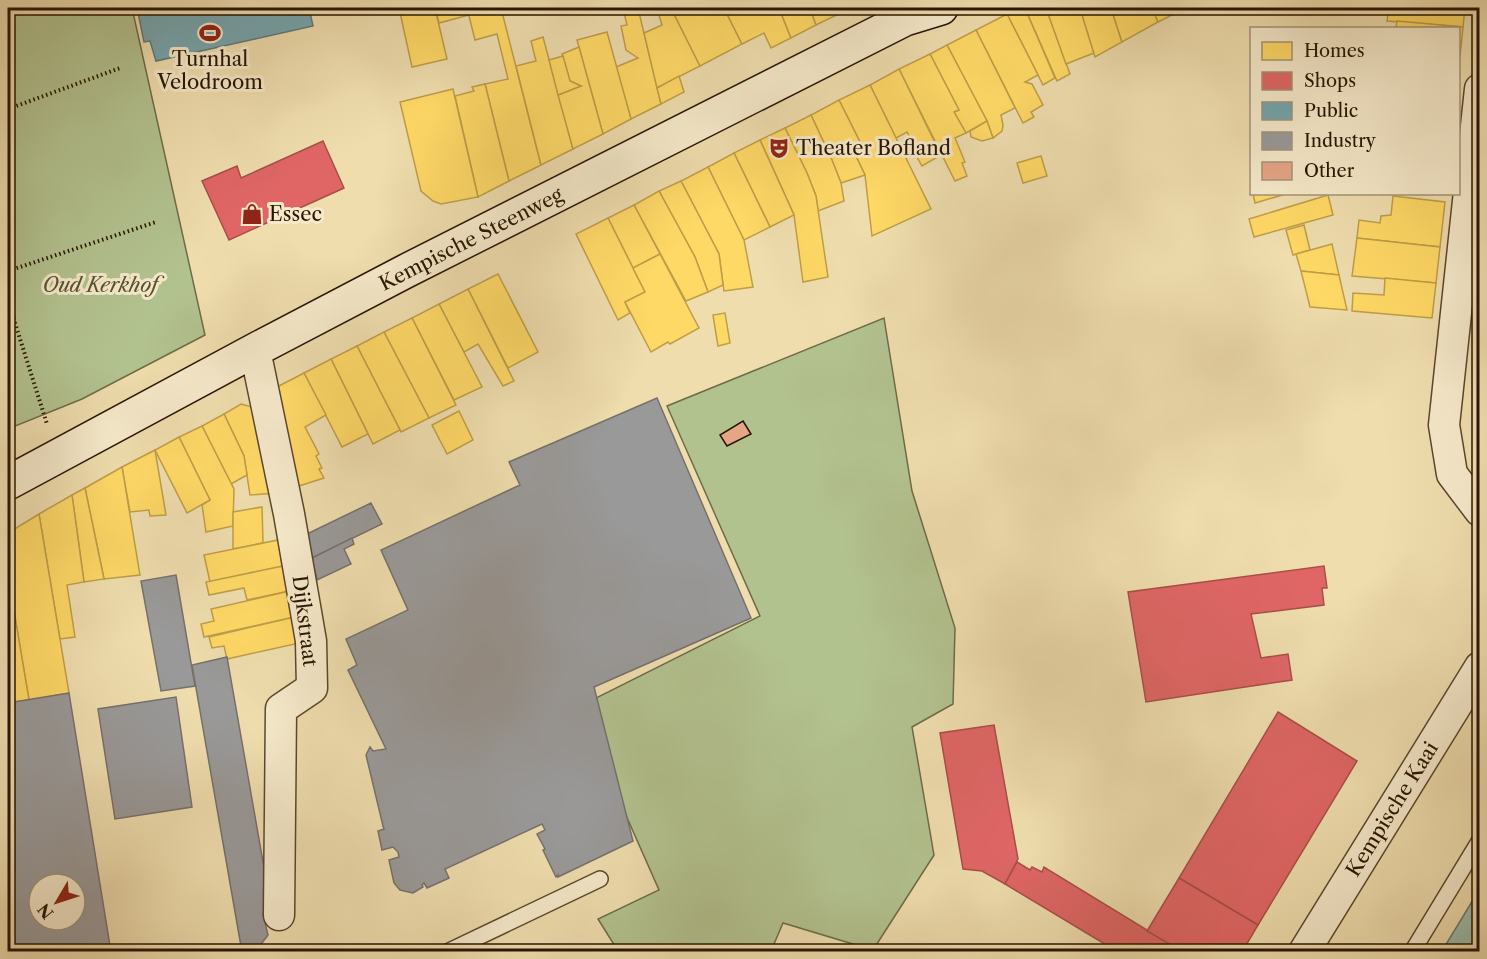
<svg xmlns="http://www.w3.org/2000/svg" width="1487" height="959" font-family="'Libre Caslon Text',serif">
<rect width="100%" height="100%" fill="#efddae"/>
<filter id="stains"><feTurbulence type="fractalNoise" baseFrequency=".00333" numOctaves="4"/><feColorMatrix values="0 0 0 0 .2 0 0 0 0 .09 0 0 0 0 .02 0 0 0 .5 -.17"/></filter>
<radialGradient id="worn" r=".72"><stop offset=".6" stop-color="#630" stop-opacity="0"/><stop offset="1" stop-color="#630" stop-opacity=".3"/></radialGradient>
<g fill="#b2c28f" stroke="#6d6c48" stroke-width="1.5">
<path d="M8,8H132L205,335L82,399L8,429Z"/>
<path d="M884,318L912,491L955,628L953,704L912,727L934,855L873,950L783,923L771,951H618L598,919L659,890L578,707L760,616L667,406Z"/>
</g>
<path fill="#9abcaa" stroke="#6c7967" stroke-width="1.5" d="M1479,890V951H1442Z"/>
<g fill="#ffd966" stroke="#be9e48" stroke-width="1.5">
<path d="M399,8H435L447,59L412,67Z"/>
<path d="M435,8H467L469,15L439,23Z"/>
<path d="M467,8H501L541,165L509,181L485,84L508,79L497,34L475,40Z"/>
<path d="M623,8H638L661,104L631,119L616,67L638,58L626,50L621,26L627,25Z"/>
<path d="M661,8H671L700,66L657,88L644,33L662,25L657,9Z"/>
<path d="M671,8H724L742,44L700,66Z"/>
<path d="M724,8H779L791,38L771,48L764,33L742,44Z"/>
<path d="M779,8H810L816,25L791,38Z"/>
<path d="M810,8H851L816,25Z"/>
<path d="M1021,8H1025L1055,78L1043,85L1007,14Z"/>
<path d="M1025,8H1046L1070,74L1057,81Z"/>
<path d="M1046,8H1080L1094,53L1066,64Z"/>
<path d="M1080,8H1111L1122,42L1095,57Z"/>
<path d="M1111,8H1152L1158,22L1122,42Z"/>
<path d="M1152,8H1186L1158,22Z"/>
<path d="M1389,8H1465L1463,27L1387,21Z"/>
<path d="M1007,14L1038,75L1025,82L1032,84L1043,105L1031,112L1034,117L1023,123L976,30Z"/>
<path d="M1397,21L1463,27L1460,57L1458,28H1396Z"/>
<path d="M976,30L1015,108L1001,115L1003,125L1002,131L993,138L987,121L947,45Z"/>
<path d="M607,32L631,119L603,134L577,40Z"/>
<path d="M543,37L573,149L541,165L516,66L536,61L531,41Z"/>
<path d="M947,45L987,121L966,133L954,112L959,110L930,54Z"/>
<path d="M579,47L603,134L573,149L558,95L581,86L570,81L562,54Z"/>
<path d="M930,54L959,110L954,112L966,133L955,138L965,162L962,163L967,176L955,181L899,69Z"/>
<path d="M563,56L570,81L581,86L558,95L549,60Z"/>
<path d="M899,69L941,155L922,166L909,143L912,141L907,132L896,138L870,85Z"/>
<path d="M679,76L684,92L661,104L657,88Z"/>
<path d="M485,84L509,181L478,197L455,96L474,91L472,87Z"/>
<path d="M870,85L931,209L872,236L865,175L854,152L863,148L839,100Z"/>
<path d="M453,89L478,197L441,204L433,201L421,191L400,102Z"/>
<path d="M839,100L863,148L854,152L865,175L841,183L832,160L811,115Z"/>
<path d="M811,115L832,160L841,183L844,201L818,211L816,196L807,173L785,128Z"/>
<path d="M987,121L993,138L982,141L971,137L970,131Z"/>
<path d="M785,128L807,173L816,196L828,277L803,282L794,215L760,140Z"/>
<path d="M760,140L794,215L770,227L734,153Z"/>
<path d="M734,153L770,227L744,240L708,167Z"/>
<path d="M1041,156L1047,176L1023,183L1017,163Z"/>
<path d="M708,167L744,240L753,287L724,291L719,254L681,181Z"/>
<path d="M681,181L719,254L723,285L708,292L695,257L659,191Z"/>
<path d="M659,191L695,257L708,292L686,301L634,205Z"/>
<path d="M1253,194H1286L1255,203Z"/>
<path d="M1328,195L1333,215L1254,237L1249,219Z"/>
<path d="M1393,196L1445,202L1440,247L1357,238L1359,220L1380,223L1381,216L1391,215Z"/>
<path d="M634,205L660,254L633,268L608,218Z"/>
<path d="M608,218L645,292L625,302L630,313L618,320L576,234Z"/>
<path d="M1304,225L1310,250L1293,255L1286,230Z"/>
<path d="M1357,238L1440,247L1436,283L1352,276Z"/>
<path d="M1332,244L1339,275L1301,271L1296,254Z"/>
<path d="M660,254L699,328L670,344L668,342L651,352L625,302L645,292L633,268Z"/>
<path d="M1301,271L1339,275L1347,310L1310,307Z"/>
<path d="M498,274L538,352L508,368L468,289Z"/>
<path d="M1385,278L1436,283L1432,318L1352,311L1353,293L1384,295Z"/>
<path d="M468,289L514,381L503,386L478,344L464,352L439,304Z"/>
<path d="M439,304L482,387L454,400L412,318Z"/>
<path d="M725,313L730,343L718,346L713,315Z"/>
<path d="M412,318L456,405L429,418L384,332Z"/>
<path d="M384,332L429,418L401,432L357,346Z"/>
<path d="M357,346L400,430L373,444L331,359Z"/>
<path d="M331,359L368,434L342,447L304,373Z"/>
<path d="M304,373L326,415L305,427L319,454L316,456L322,468L319,469L324,478L296,487L275,388Z"/>
<path d="M241,404L252,407L276,493L250,495L244,456L224,414Z"/>
<path d="M459,411L473,440L447,454L432,425Z"/>
<path d="M224,414L244,456L247,475L231,484L202,426Z"/>
<path d="M202,426L234,489L233,526L206,532L202,505L210,500L179,437Z"/>
<path d="M179,437L210,500L187,513L155,450Z"/>
<path d="M155,450L166,515L150,516L149,510L130,512L122,467Z"/>
<path d="M122,467L140,575L104,579L85,488Z"/>
<path d="M85,488L104,579L84,582L72,495Z"/>
<path d="M72,495L84,582L67,585L75,637L60,639L39,514Z"/>
<path d="M262,507L263,543L233,549V512Z"/>
<path d="M39,514L69,693L29,700L8,575V533Z"/>
<path d="M283,539L288,565L210,582L204,555Z"/>
<path d="M288,565L294,590L247,600L244,588L209,595L206,582Z"/>
<path d="M8,575L29,700L8,703Z"/>
<path d="M294,590L299,616L204,637L201,624L214,621L211,609Z"/>
<path d="M299,616L304,642L227,659L224,646L212,648L209,637Z"/>
</g>
<g fill="#e06666" stroke="#a94e48" stroke-width="1.5">
<path d="M323,141L344,188L229,240L202,181L237,166L241,178Z"/>
<path d="M1324,566L1327,588H1322L1324,605L1251,614L1261,658L1288,654L1292,680L1146,702L1128,592Z"/>
<path d="M1278,712L1357,761L1258,925L1179,878Z"/>
<path d="M994,725L1018,859L1005,884L982,871L963,869L940,733Z"/>
<path d="M1017,862L1030,870L1032,867L1042,872L1044,867L1183,952H1118L1005,884Z"/>
<path d="M1179,878L1258,925L1242,952H1183L1147,931Z"/>
</g>
<g fill="#76a5af" stroke="#5f7a7b" stroke-width="1.5">
<path d="M137,8H309L313,26L156,61L150,41L144,42Z"/>
<path d="M1480,387V431L1476,429Z"/>
</g>
<g fill="#999" stroke="#77716c" stroke-width="1.5" fill-rule="evenodd">
<path d="M657,398L751,618L594,687L633,841L558,877V875L556,877L543,850L545,849L537,834L545,830L542,824L445,869L449,878L427,888L424,883L422,885L423,887L413,893L400,890L394,883L389,860L399,857L398,852L393,847L382,850L378,831L384,829L383,826L366,755L370,747L373,751L386,749L348,670L357,665L346,639L408,610L381,550L520,485L509,462Z"/>
<path d="M371,503L382,524L312,558L307,534Z"/>
<path d="M352,538L354,544L344,549L351,564L317,580L312,558Z"/>
<path d="M176,575L195,686L161,691L141,581Z"/>
<path d="M227,657L272,913L263,914L268,935L255,952H242L192,665Z"/>
<path d="M69,693L111,952H8V703ZM39,884H75V920H39Z"/>
<path d="M176,697L192,807L115,819L98,709Z"/>
</g>
<path fill="#e5a686" stroke="#281502" stroke-width="1.5" d="M743,421L751,434L727,446L720,435Z"/>
<g fill="none" stroke-linecap="round" stroke-linejoin="round">
<defs>
<g id="service">
<path d="M447,952L600,879"/>
<path d="M1412,952L1480,840"/>
</g>
<g id="minor">
<path d="M1480,89L1444,425L1452,474L1480,511"/>
<path d="M255,350L289,514L311,641L312,688L281,709L279,915"/>
<path d="M1304,952L1480,667"/>
</g>
<path id="secondary" d="M8,483L255,350L406,271L905,19L941,8"/>
</defs>
<use href="#service" stroke="#5a472d" stroke-width="18"/>
<use href="#minor" stroke="#5a472d" stroke-width="33"/>
<use href="#secondary" stroke="#281502" stroke-width="36"/>
<g stroke="#281502" stroke-width="4" stroke-dasharray="1.5 3" stroke-linecap="butt">
<path d="M976,13L988,8"/>
<path d="M8,109L120,68"/>
<path d="M8,271L156,222"/>
<path d="M8,301L47,424"/>
</g>
<use href="#service" stroke="#f5e9ca" stroke-width="15"/>
<use href="#minor" stroke="#f5e9ca" stroke-width="30"/>
<use href="#secondary" stroke="#f5e9ca" stroke-width="33"/>
</g>
<defs>
<symbol id="stadium-bare" viewBox="-9 -9 18 18"><path d="M0-5a6.5 5 0 1 0 0 10a6.5 5 0 1 0 0-10ZM-3.5-1.8h7v3.6h-7Z" fill="#8f2418" stroke="#f5e9ca" stroke-width="2.5" paint-order="stroke"/></symbol>
<symbol id="theatre-bare" viewBox="-9 -9 18 18"><path d="M-5-5.5Q0-4 5-5.5V0Q5 5 0 6Q-5 5-5 0ZM-3.3-2.5H-1v1.5H-3.3ZM1-2.5H3.3v1.5H1ZM-2.8 1Q0 5.5 2.8 1Z" fill="#8f2418" stroke="#f5e9ca" stroke-width="2.5" paint-order="stroke"/></symbol>
<symbol id="shop-bare" viewBox="-9 -9 18 18"><path d="M-5-2.5h2.3a2.7 3.5 0 0 1 5.4 0H5L5.5 6h-11ZM-1.5-2.5h3a1.5 2.3 0 0 0-3 0Z" fill="#8f2418" stroke="#f5e9ca" stroke-width="2.5" paint-order="stroke"/></symbol>
</defs>
<g fill-rule="evenodd">
<use href="#stadium-bare" x="195" y="18" width="30" height="30"/>
<use href="#theatre-bare" x="764" y="133" width="30" height="30"/>
<use href="#shop-bare" x="237" y="199" width="30" height="30"/>
</g>
<g text-anchor="middle" stroke-width="6" stroke-linejoin="round" paint-order="stroke">
<g font-size="20" fill="#281502" stroke="#f5e9ca" text-anchor="start">
<text x="210" y="66" text-anchor="middle">Turnhal<tspan x="210" dy="23">Velodroom</tspan></text>
<text x="796" y="155">Theater Bofland</text>
<text x="269" y="221">Essec</text>
</g>
<g font-size="20" fill="#281502" stroke="#f5e9ca">
<text transform="translate(471 239) rotate(-27)" y="7">Kempische Steenweg</text>
<text transform="translate(305 621) rotate(83)" y="7">Dijkstraat</text>
<text transform="translate(1392 809) rotate(-58)" y="7">Kempische Kaai</text>
</g>
<g font-size="20" font-style="italic" fill="#585233" stroke="#f5e9ca">
<text x="100" y="292">Oud Kerkhof</text>
</g>
</g>
<rect width="1487" height="959" fill="none" stroke="#efddae" stroke-width="30"/>
<rect x="9" y="9" width="1469" height="941" fill="none" stroke="#281502" stroke-width="3"/>
<rect x="15" y="15" width="1457" height="929" fill="none" stroke="#281502" stroke-width="1.5"/>
<rect x="1250" y="27" width="210" height="168" fill="#f5e9ca" stroke="#a3947a" stroke-width="1.5"/>
<rect x="1262" y="42" width="30" height="18" fill="#ffd966" stroke="#a3947a" stroke-width="1.5"/>
<text x="1304" y="57" font-size="18" fill="#281502">Homes</text>
<rect x="1262" y="72" width="30" height="18" fill="#e06666" stroke="#a3947a" stroke-width="1.5"/>
<text x="1304" y="87" font-size="18" fill="#281502">Shops</text>
<rect x="1262" y="102" width="30" height="18" fill="#76a5af" stroke="#a3947a" stroke-width="1.5"/>
<text x="1304" y="117" font-size="18" fill="#281502">Public</text>
<rect x="1262" y="132" width="30" height="18" fill="#999999" stroke="#a3947a" stroke-width="1.5"/>
<text x="1304" y="147" font-size="18" fill="#281502">Industry</text>
<rect x="1262" y="162" width="30" height="18" fill="#e5a686" stroke="#a3947a" stroke-width="1.5"/>
<text x="1304" y="177" font-size="18" fill="#281502">Other</text>
<g transform="translate(57 902) rotate(231)"><circle r="28" fill="#f5e9ca" stroke="#a3947a" stroke-width="1.5"/>
<path d="M0-4.5L10 22L0 15L-10 22Z" fill="#8f2418"/>
<text y="-9" font-size="16" font-weight="bold" text-anchor="middle" fill="#281502">N</text>
</g>
<rect width="100%" height="100%" filter="url(#stains)"/>
<rect width="100%" height="100%" fill="url(#worn)"/>
</svg>
